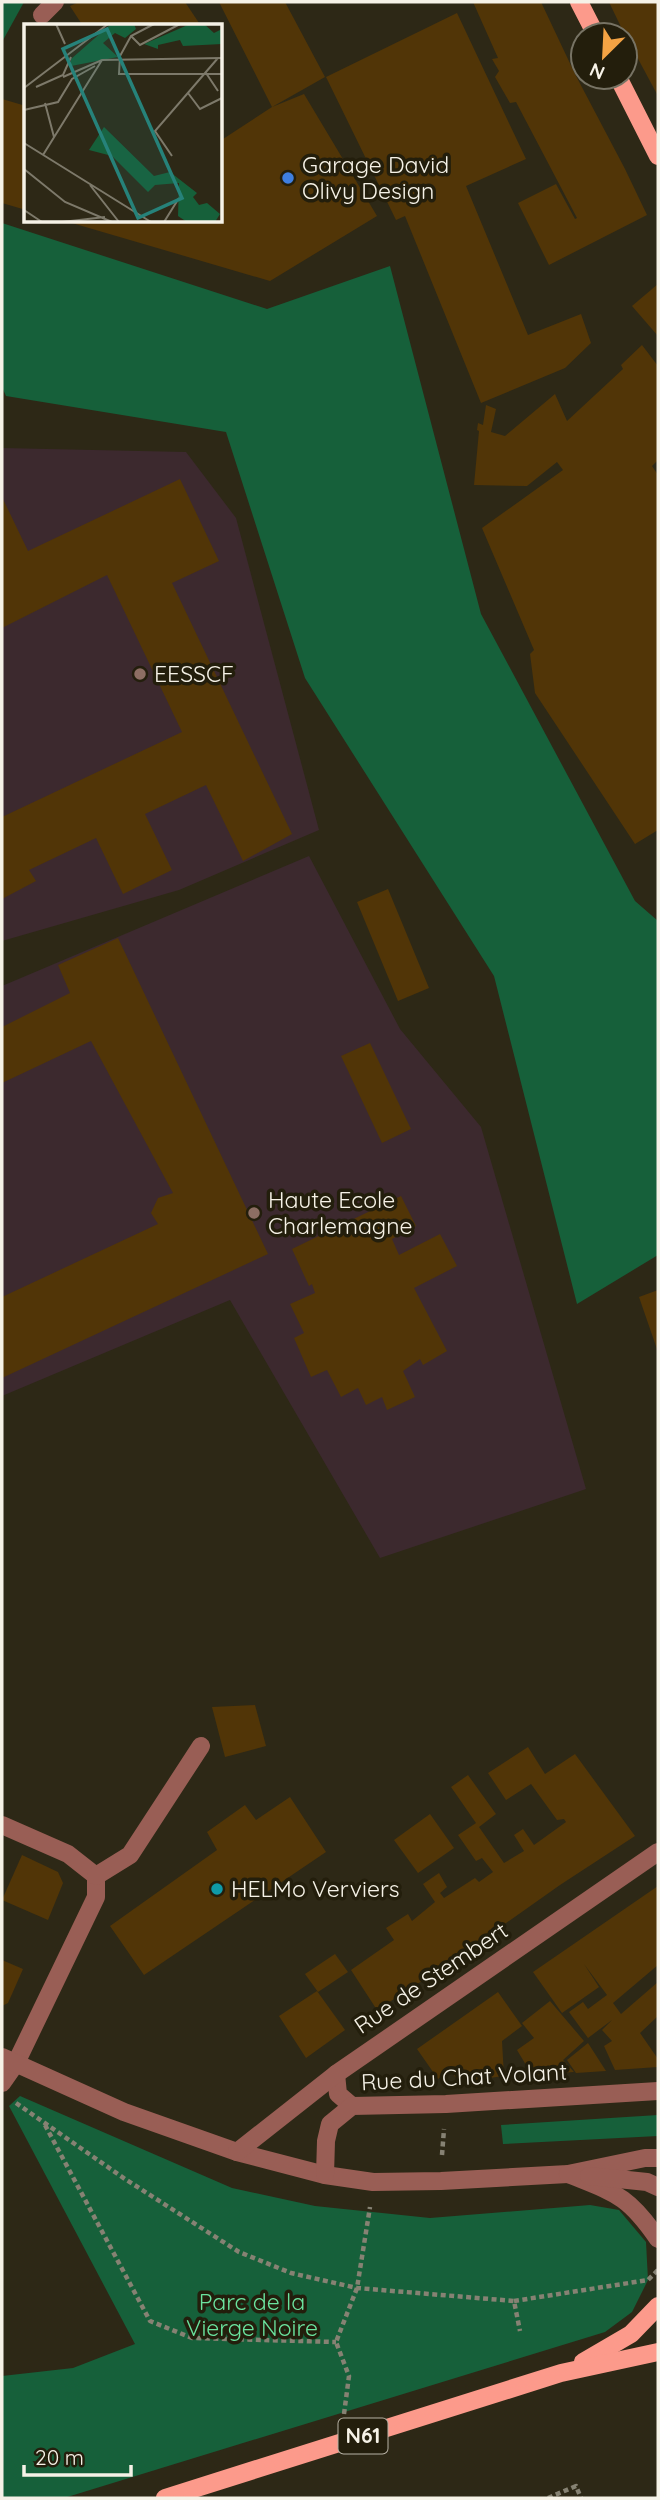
<svg xmlns="http://www.w3.org/2000/svg" width="660" height="2500" font-family="Quicksand,sans-serif">
<rect width="100%" height="100%" fill="#2d2816"/>
<g fill="#3c292e">
<path d="M2,448L186,452L236,518L319,830L179,890L2,941Z"/>
<path d="M309,856L400,1029L481,1127L586,1489L380,1558L230,1300L2,1396V986Z"/>
</g>
<g fill="#16603a">
<path d="M2,2H24L2,42Z"/>
<path d="M2,223L267,309L390,266L481,614L635,901L658,921V1255L577,1304L494,976L305,678L226,432L6,396L2,387Z"/>
<path d="M20,2096L232,2188L315,2206L430,2218L590,2205L619,2210L646,2242L648,2280L632,2312L605,2332L64,2498H2V2376L73,2368L135,2344L9,2106Z"/>
<path d="M658,2115V2136L503,2144L501,2125Z"/>
</g>
<g fill="#513507">
<path d="M79,2H185L199,23L195,26H83L70,6Z"/>
<path d="M219,2H285L325,77L272,107L304,94L377,216L270,281L65,221L220,220V141L272,107Z"/>
<path d="M473,2H541L575,74L625,169L647,215L549,265L518,203L556,184L575,219L577,218L516,102L510,103L495,77L499,71L492,59L498,58Z"/>
<path d="M609,2H658V96L621,27Z"/>
<path d="M457,13L526,159L466,186L528,335L581,314L591,343L565,368L481,403L405,216L396,220L326,77Z"/>
<path d="M2,99L26,106V210L2,203Z"/>
<path d="M658,284V336L632,306Z"/>
<path d="M642,345L658,366V460L652,466L658,475V830L635,844L535,693L530,654L534,650L482,528L563,470L557,462L527,486L474,485L479,431L477,430L478,423L483,425L486,405L496,409L491,432L505,436L555,394L567,421L623,369L621,365Z"/>
<path d="M180,479L219,561L172,583L292,834L243,861L206,785L145,814L172,870L123,894L96,838L29,870L36,881L2,899V817L182,732L107,575L2,628V497L28,551Z"/>
<path d="M388,889L429,988L398,1001L357,902Z"/>
<path d="M118,938L268,1254L2,1378V1297L158,1224L151,1213L158,1198L173,1193L91,1041L2,1083V1027L70,993L58,965Z"/>
<path d="M370,1043L411,1129L382,1143L341,1056Z"/>
<path d="M401,1196L416,1226L392,1239L399,1255L440,1234L457,1266L414,1288L447,1351L423,1365L420,1359L403,1371L415,1397L387,1410L382,1397L366,1405L358,1388L341,1397L327,1370L311,1377L294,1338L304,1333L290,1304L315,1293L312,1284L309,1286L292,1249Z"/>
<path d="M658,1290V1352L639,1297Z"/>
<path d="M255,1705L266,1746L225,1757L212,1707Z"/>
<path d="M528,1747L545,1774L575,1754L635,1836L560,1885L445,1966L377,2010L351,1970L394,1940L386,1928L408,1914L412,1921L435,1902L423,1884L439,1873L447,1887L440,1893L444,1898L475,1878L479,1882L493,1872L482,1858L476,1861L458,1835L476,1823L451,1787L468,1775L496,1814L479,1827L504,1863L524,1851L514,1835L523,1829L534,1845L566,1822L564,1819L557,1820L531,1784L506,1800L488,1773Z"/>
<path d="M290,1797L326,1852L144,1975L110,1926L217,1850L207,1832L245,1805L256,1820Z"/>
<path d="M430,1814L454,1848L418,1873L394,1840Z"/>
<path d="M22,1855L58,1872L63,1883L48,1920L2,1900Z"/>
<path d="M658,1886V1965L613,2003L621,2014L658,1982V2016L640,2033L658,2059V2067L615,2070L604,2046L612,2041L602,2030L612,2020L588,2038L569,2012L583,2002L588,2009L607,1995L584,1964L599,1987L562,2013L533,1972Z"/>
<path d="M335,1954L348,1972L318,1992L305,1974Z"/>
<path d="M2,1960L23,1969L8,2003L2,2006Z"/>
<path d="M317,1991L345,2030L306,2058L279,2016Z"/>
<path d="M498,1992L522,2026L502,2041L504,2076L459,2082L450,2070L438,2079L417,2049Z"/>
<path d="M550,2001L584,2041L563,2060L574,2072L532,2075L517,2050L534,2038L522,2023Z"/>
<path d="M588,2043L606,2071L576,2073L567,2060Z"/>
</g>
<g fill="none" stroke-linecap="round" stroke-linejoin="round">
<g stroke="#868273" stroke-width="4.5" stroke-dasharray="5 3.5" stroke-linecap="butt">
<path d="M16,2103L125,2179L239,2252L291,2273L357,2288L514,2301L520,2331"/>
<path d="M45,2125L150,2321L192,2338L336,2342"/>
<path d="M442,2155L444,2129"/>
<path d="M514,2301L648,2280L658,2270"/>
<path d="M344,2414L349,2376L336,2342L357,2288L370,2207"/>
<path d="M548,2498L576,2486L581,2498"/>
</g>
<g stroke="#995e55" stroke-width="18">
<path d="M42,15L55,2"/>
<path d="M2,1825L68,1854L96,1876V1897L16,2063L2,2083"/>
<path d="M96,1876L130,1855L201,1746"/>
<path d="M2,2057L124,2112L237,2152L325,2175L373,2182L441,2181L568,2174L645,2158H658"/>
<path d="M336,2074L338,2094L352,2106"/>
<path d="M237,2152L336,2074L658,1852"/>
<path d="M568,2174C615,2193 628,2195 658,2239"/>
<path d="M325,2175L326,2141L330,2124L352,2106L446,2104L658,2091"/>
<path d="M589,2176L647,2182L658,2187"/>
</g>
<g stroke="#fc9a8b" stroke-width="18">
<path d="M579,2L596,35"/>
<path d="M618,77L658,156"/>
<path d="M583,2362L631,2334L658,2306"/>
<path d="M165,2498L561,2373L658,2352"/>
</g>
</g>
<circle fill="#3f7fe0" stroke="#231e0c" stroke-width="2.5" cx="288" cy="178" r="7"/>
<g fill="#8d6e63" stroke="#231e0c" stroke-width="2.5">
<circle cx="140" cy="674" r="7"/>
<circle cx="254" cy="1213" r="7"/>
</g>
<circle fill="#0f9aa8" stroke="#231e0c" stroke-width="2.5" cx="217" cy="1889" r="7"/>
<g text-anchor="middle" stroke-width="7" stroke-linejoin="round" paint-order="stroke">
<rect fill="#231e0c" stroke="#b7b2a5" stroke-width="2" x="338.5" y="2418.5" width="49" height="35" rx="5"/>
<g font-size="21" font-weight="bold" fill="#f6f2e7">
<text x="363" y="2443">N61</text>
</g>
<g font-size="23" fill="#f6f2e7" stroke="#231e0c" text-anchor="start">
<text x="302" y="173">Garage David<tspan x="302" dy="26">Olivy Design</tspan></text>
<text x="154" y="682">EESSCF</text>
<text x="268" y="1208">Haute Ecole<tspan x="268" dy="26">Charlemagne</tspan></text>
<text x="231" y="1897">HELMo Verviers</text>
</g>
<g font-size="23" fill="#f6f2e7" stroke="#231e0c">
<text transform="translate(431 1978) rotate(-34)" y="8">Rue de Stembert</text>
<text transform="translate(464 2077) rotate(-3)" y="8">Rue du Chat Volant</text>
</g>
<g font-size="23" fill="#6ae39e" stroke="#231e0c">
<text x="252" y="2310">Parc de la<tspan x="252" dy="26">Vierge Noire</tspan></text>
</g>
</g>
<g transform="translate(24 24)">
<rect width="198" height="198" fill="#2d2816"/>
<path d="M87,0H110L112,5L101,14L91,9L79,19L94,33L47,42V35ZM166,0H180L190,9L198,5V20L159,22L156,16L134,21V25L120,20ZM80,103L130,152L146,148L173,169L169,173L175,181L183,179L196,190L191,198H163L154,192L155,159L131,161L124,168L88,132L65,126Z" fill="#16603a"/>
<path fill="none" stroke="#7d796a" stroke-width="2" d="M32,0L41,20M130,0L107,12L96,32L95,50H198M107,12L116,21L156,0M182,49L194,67M39,53L78,36L198,34M12,63L39,51L47,33M0,64L84,0M164,69L176,85L198,74M21,79L30,113M0,86L34,78L48,55L71,42M0,119L127,198M19,131L78,36M148,132L131,107L194,34M0,145L41,178L88,198M66,161L95,198M0,186L18,198M38,198L81,193M140,198L155,174"/>
<path fill="#26827a" fill-opacity="0.15" stroke="#26827a" stroke-width="3.5" d="M83,5L158,174L114,194L39,25Z"/>
<rect width="198" height="198" fill="none" stroke="#f6f2e7" stroke-width="3.5"/>
</g>
<rect width="660" height="2500" fill="none" stroke="#f6f2e7" stroke-width="7"/>
<g transform="translate(604 56) rotate(204)"><circle r="33" fill="#231e0c" stroke="#777364" stroke-width="2"/>
<path d="M0-5L12 26L0 18L-12 26Z" fill="#f4a344"/>
<text y="-10" font-size="19" font-weight="bold" text-anchor="middle" fill="#f6f2e7">N</text>
</g>
<path d="M24 2465v10h107v-10" fill="none" stroke="#f6f2e7" stroke-width="3.5"/>
<text x="35" y="2465" font-size="21" fill="#f6f2e7" stroke="#231e0c" stroke-width="5" paint-order="stroke">20 m</text>
</svg>
